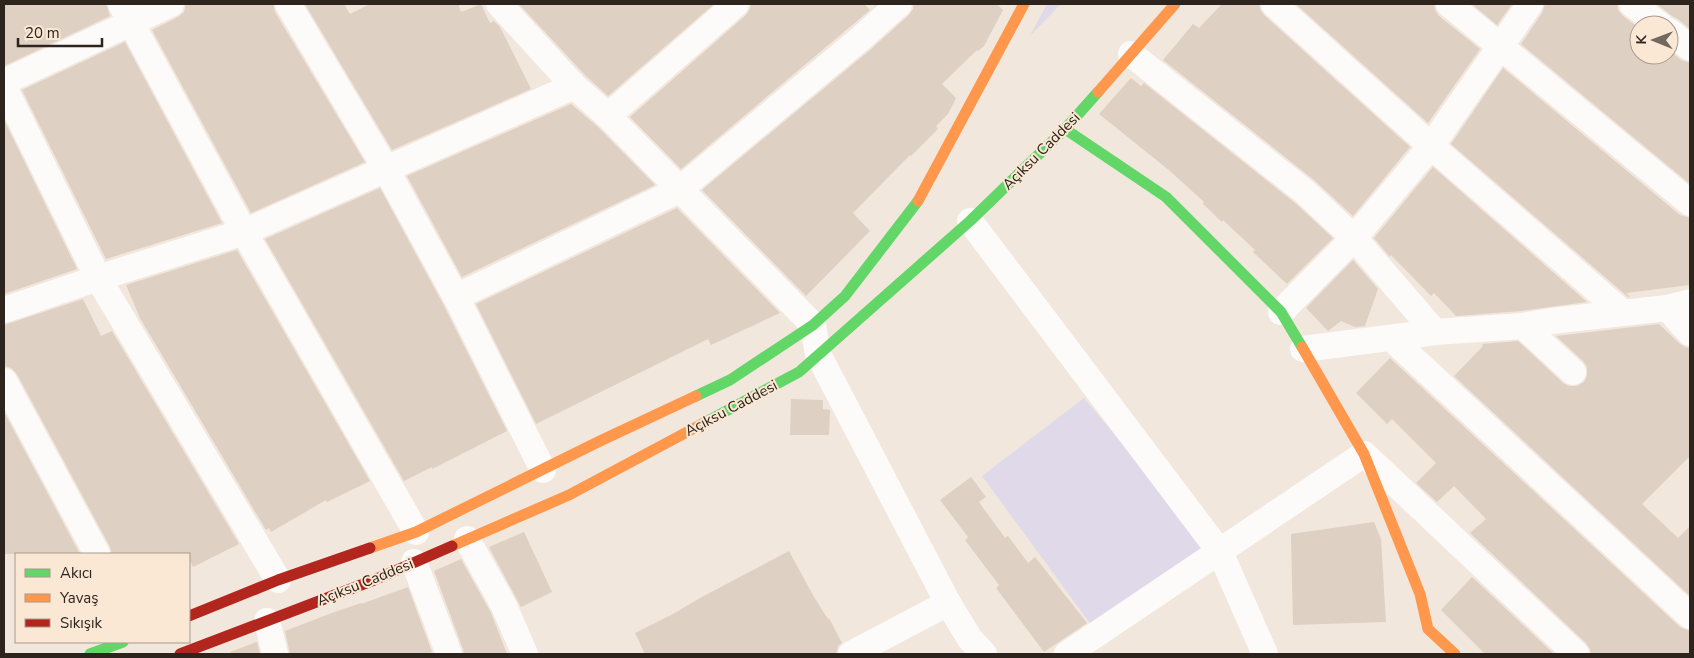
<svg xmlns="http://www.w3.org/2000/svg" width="1694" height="658" font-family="'Nunito Sans',sans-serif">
<rect width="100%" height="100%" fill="#f2e7dc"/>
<g fill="#dfd9ea">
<path d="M1047,4H1061L1030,36Z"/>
<path d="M1084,398L1208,547L1092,626L982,476Z"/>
</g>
<g fill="#ded0c3">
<path d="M4,4H106L110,16L4,66Z"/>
<path d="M186,4H273L275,12L365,162L251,213L152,30L178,17L184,12Z"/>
<path d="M305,4H344L350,14L370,4H458L461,12L481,4L490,23L494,21L500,27L531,89L392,150Z"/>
<path d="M519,4H714L608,96L585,75Z"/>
<path d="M751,4H864L870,10L681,169L630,117L746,15L750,9Z"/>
<path d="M914,4H997L1003,10L984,46L978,51L977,50L942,84L956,98L948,114L936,126L938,129L911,156L910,155L853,213L870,231L806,296L702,190L870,50L909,15L913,9Z"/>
<path d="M1222,4H1259L1260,9L1264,15L1410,147L1353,216L1314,180L1163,60L1193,24L1199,28Z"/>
<path d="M1296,4H1434L1435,10L1439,16L1480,49L1428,123Z"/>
<path d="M1472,4H1512L1497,25Z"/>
<path d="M1545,4H1617L1618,10L1623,16L1639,28V55H1669V50L1681,60L1690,63V184L1521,44L1542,13Z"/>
<path d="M1657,4H1690V29L1678,19L1672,16Z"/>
<path d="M125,42L222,223L106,259L22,90Z"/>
<path d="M1503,68L1680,215L1690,218V285L1626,293L1630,297H1628L1451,144Z"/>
<path d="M1131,78L1141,86L1144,83L1295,203L1333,238L1287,284L1253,252L1255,250L1223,220L1222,222L1203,204L1204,202L1170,171L1099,114Z"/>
<path d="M571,104L598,127L655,185L462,277L407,176Z"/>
<path d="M4,120L77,269L4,294Z"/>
<path d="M1433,167L1587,302L1521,311L1456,316L1434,293L1431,296L1391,255L1390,257L1374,238Z"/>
<path d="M380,188L443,304L507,431L432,469V467L404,481L265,239Z"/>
<path d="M677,208L780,313L711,345L708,339L536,424L476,304Z"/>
<path d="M237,250L370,481L327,502L326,500L271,532L269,528L266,530L140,318L126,285Z"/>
<path d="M1353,260L1378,289L1365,326L1355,327L1341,321L1328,331L1306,308Z"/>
<path d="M83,299L101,336L112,331L239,544L193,567L189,559V554H112L110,547L17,374L11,368L4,366V325Z"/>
<path d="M1659,324L1679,343L1685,347L1690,348V456L1642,504L1678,538L1690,526V596L1454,376L1483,346L1482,344L1518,341L1563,383L1569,386H1577L1584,382L1587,376V367L1583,361L1556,336Z"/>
<path d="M1390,358L1680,627L1690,631V654H1591L1590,649L1586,643L1470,533L1486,519L1454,486L1437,502L1416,483L1436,463L1392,419L1387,424L1356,393Z"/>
<path d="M791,399L823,400V409L830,410L829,435H790Z"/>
<path d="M4,412L80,554H4Z"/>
<path d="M971,477L986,497L979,502L1005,538L1008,536L1028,563L1035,557L1087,623L1044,652L996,588L999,585L965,540L968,537L940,500Z"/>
<path d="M1374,522L1381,539L1386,622L1293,625L1291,534Z"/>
<path d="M524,532L552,592L521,607L489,547Z"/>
<path d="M789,551L814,597L828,619L829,618L842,643L838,646L836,654H645L635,633L673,614L700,598Z"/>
<path d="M461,559L491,613L507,654H464L463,649L434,571Z"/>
<path d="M1472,577L1554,654H1485L1441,610Z"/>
<path d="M408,587L432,652L427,654H290L285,631L329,614L361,603V604Z"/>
<path d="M257,642L260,654H231L230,652Z"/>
</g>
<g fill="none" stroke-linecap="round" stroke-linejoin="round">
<g stroke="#fdfbfa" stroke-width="26">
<path d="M121,4L244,232L416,532"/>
<path d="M288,4L386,169L456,297L543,470"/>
<path d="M499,4L574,86L608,116L813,325L818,354L948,603L970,639L984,654"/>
<path d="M1274,4L1431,146L1622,312"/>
<path d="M1449,4L1690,203"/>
<path d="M1632,4L1660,25"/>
<path d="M1669,31L1690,48"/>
<path d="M1131,54L1305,192L1354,238L1435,332"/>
<path d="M4,82L171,4"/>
<path d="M4,87L98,278L278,580"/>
<path d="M608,116L736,4"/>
<path d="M970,221L1220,552L1265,654"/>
<path d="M456,297L679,190L860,39L899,4"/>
<path d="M1667,308L1690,333"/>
<path d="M4,310L98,278L244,232L574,86"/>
<path d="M1281,312L1354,238L1431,146L1530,4"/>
<path d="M1523,326L1573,372"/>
<path d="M1391,338L1690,616"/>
<path d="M1303,349L1435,332L1523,326L1551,321L1667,308L1690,302"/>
<path d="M4,381L97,554"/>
<path d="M467,539L504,606L525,654"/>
<path d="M414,562L449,654"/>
<path d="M267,621L275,654"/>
<path d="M851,654L948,603"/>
<path d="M1067,654L1364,454L1576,654"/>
</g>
<g stroke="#63d668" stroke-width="11">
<path d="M1065,129L1166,197L1281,312L1302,347"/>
<path d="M696,396L730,380L813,325L845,296L918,201"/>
<path d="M702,424L799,372L970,221L1065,129L1098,92"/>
<path d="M90,654L123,642"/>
</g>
<g stroke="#ff974d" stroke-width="11">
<path d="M1098,92L1175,4"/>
<path d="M918,201L1024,4"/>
<path d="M1302,347L1364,454L1420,594L1428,629L1455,654"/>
<path d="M452,546L569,495L702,424"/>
<path d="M370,548L416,532L600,441L696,396"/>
</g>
<g stroke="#b3261e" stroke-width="11">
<path d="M189,616L278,580L370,548"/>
<path d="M180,654L374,580L452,546"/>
</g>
</g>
<g text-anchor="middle" stroke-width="4" stroke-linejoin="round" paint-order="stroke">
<g font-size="15" fill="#2c241d" stroke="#fae7d4">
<text transform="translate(1041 151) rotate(-45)" y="5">Açıksu Caddesi</text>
<text transform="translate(731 408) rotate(-28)" y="5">Açıksu Caddesi</text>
<text transform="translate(365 582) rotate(-22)" y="5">Açıksu Caddesi</text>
</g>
</g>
<rect width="1694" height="658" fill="none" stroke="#2c241d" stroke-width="10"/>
<rect x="15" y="553" width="175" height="90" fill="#fae7d4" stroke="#a8998b"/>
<rect x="25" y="569" width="25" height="8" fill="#63d668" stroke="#a8998b"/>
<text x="60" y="578" font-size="15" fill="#2c241d">Akıcı</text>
<rect x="25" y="594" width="25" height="8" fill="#ff974d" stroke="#a8998b"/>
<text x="60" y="603" font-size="15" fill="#2c241d">Yavaş</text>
<rect x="25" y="619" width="25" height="8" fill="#b3261e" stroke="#a8998b"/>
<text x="60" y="628" font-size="15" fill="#2c241d">Sıkışık</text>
<g transform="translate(1654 40) rotate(271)"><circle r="24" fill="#fae7d4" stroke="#a8998b"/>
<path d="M0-4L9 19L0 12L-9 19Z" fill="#716860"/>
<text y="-8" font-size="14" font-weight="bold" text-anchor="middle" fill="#2c241d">K</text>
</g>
<path d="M18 38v8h84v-8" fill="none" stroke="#2c241d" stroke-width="2.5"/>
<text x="25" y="38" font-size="15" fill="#2c241d" stroke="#fae7d4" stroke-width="4" paint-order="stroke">20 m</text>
</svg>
